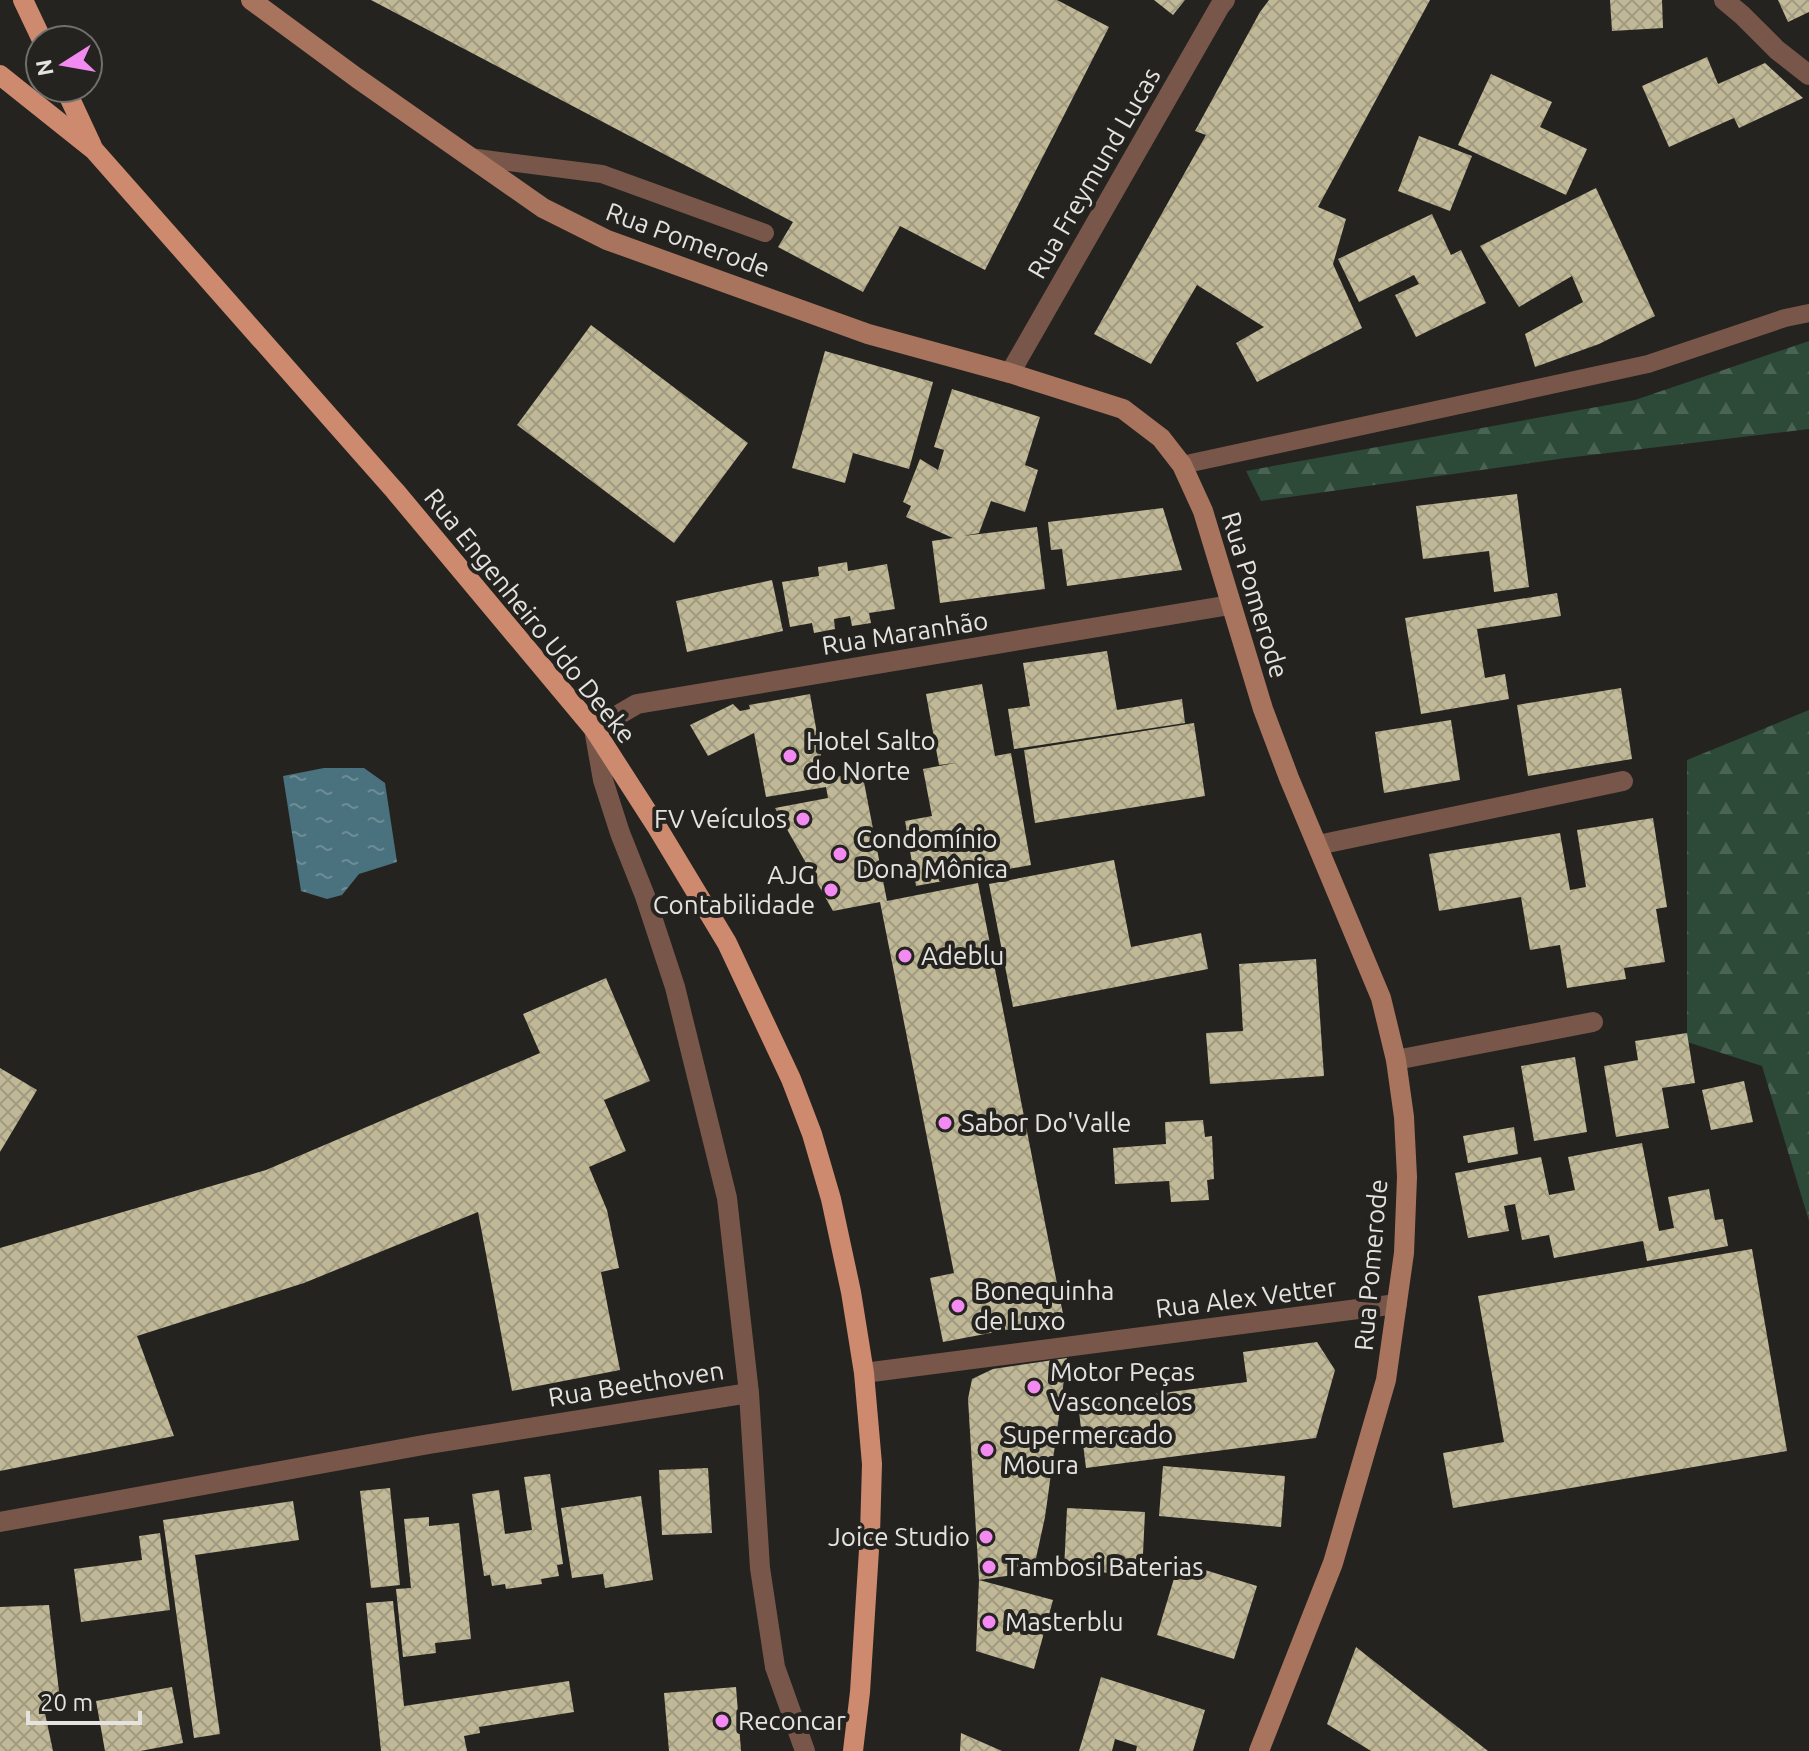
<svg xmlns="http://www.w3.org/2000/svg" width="1809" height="1751" font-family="Ubuntu,sans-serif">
<defs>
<pattern id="forest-firs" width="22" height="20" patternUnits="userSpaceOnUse" patternTransform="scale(2)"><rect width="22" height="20" fill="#2d4937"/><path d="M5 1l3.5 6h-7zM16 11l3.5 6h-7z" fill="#4b6354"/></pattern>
<pattern id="water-ripples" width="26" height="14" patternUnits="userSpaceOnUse" patternTransform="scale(2)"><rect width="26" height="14" fill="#4a717e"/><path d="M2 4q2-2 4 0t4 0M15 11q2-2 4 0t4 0" fill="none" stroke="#6d8c96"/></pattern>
<pattern id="building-cross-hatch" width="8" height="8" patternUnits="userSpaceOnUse" patternTransform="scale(2)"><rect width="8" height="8" fill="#c0b896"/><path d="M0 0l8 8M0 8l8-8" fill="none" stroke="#a19b81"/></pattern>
</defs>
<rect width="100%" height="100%" fill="#24231f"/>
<g fill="url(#forest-firs)">
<path d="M1809,341V429L1566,458L1261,501L1246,471L1635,400Z"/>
<path d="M1809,710V1221L1762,1066L1687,1042V760Z"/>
</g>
<path fill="url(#water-ripples)" d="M324,768H364L385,783L397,862L359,874L342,895L327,899L301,891L283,776Z"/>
<g fill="url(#building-cross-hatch)">
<path d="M371,0H1057L1109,27L985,270L900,226L863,292L778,247L793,222Z"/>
<path d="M1154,0H1185L1173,15Z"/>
<path d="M1269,0H1430L1318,207L1346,219L1333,264L1362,328L1257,382L1236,343L1264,327L1197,285L1151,364L1094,334L1206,135L1195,131L1260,12Z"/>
<path d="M1610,0H1662L1663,28L1612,31Z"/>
<path d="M1778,0H1809V12L1788,22Z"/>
<path d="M1707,57L1718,84L1765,63L1803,98L1739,128L1734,118L1669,147L1642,86Z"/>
<path d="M1491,74L1552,102L1540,127L1587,149L1566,195L1458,145Z"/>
<path d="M1419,136L1472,156L1450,211L1398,191Z"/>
<path d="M1596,188L1655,316L1599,344L1535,367L1525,334L1583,302L1572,276L1519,307L1480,246Z"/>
<path d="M1432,214L1451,255L1461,250L1486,303L1416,337L1395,295L1419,284L1414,275L1359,302L1338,259Z"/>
<path d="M591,325L748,443L674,543L517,425Z"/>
<path d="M825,351L933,382L909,469L853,453L845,483L792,468Z"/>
<path d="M952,389L1040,417L1025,465L1038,470L1025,512L991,501L979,533L963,536L1037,527L1045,589L940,603L932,541L953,538L906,517L911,506L903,502L920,459L938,470L944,450L934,447Z"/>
<path d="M1517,494L1529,587L1494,592L1489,551L1423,559L1416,506Z"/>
<path d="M1163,508L1182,570L1067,586L1062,549L1051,550L1048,522Z"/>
<path d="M847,562L848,571L887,564L895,609L869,613L871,623L852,626L850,616L834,619L835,629L814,633L812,623L790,627L782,582L819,576L818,567Z"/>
<path d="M772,580L783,631L687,652L676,601Z"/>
<path d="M1557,593L1561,616L1477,629L1485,678L1505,674L1509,699L1421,714L1405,618Z"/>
<path d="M1107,651L1117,710L1182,699L1185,723L1014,749L1008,709L1030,706L1023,663Z"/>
<path d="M982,684L995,756L1011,753L1031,865L916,886L905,821L932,816L923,769L955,763L939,765L926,694Z"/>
<path d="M1621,688L1632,759L1528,776L1517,705Z"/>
<path d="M810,694L825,779L862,772L887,901L978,883L1064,1319L943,1342L930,1278L954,1273L880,902L833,911L775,808L828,798L826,787L766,797L754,733L708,756L690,725L733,704L740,711L750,709L749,705Z"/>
<path d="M1451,720L1460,780L1384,793L1375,732Z"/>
<path d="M1194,723L1205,796L1035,823L1024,750Z"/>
<path d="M1653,818L1667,907L1656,909L1665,962L1624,968L1626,979L1567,988L1560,945L1530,950L1521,897L1439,911L1429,854L1560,833L1570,890L1586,887L1577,830Z"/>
<path d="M1114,860L1131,947L1201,933L1208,969L1013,1007L989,884Z"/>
<path d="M1316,959L1324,1076L1210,1084L1206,1033L1243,1031L1239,964Z"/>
<path d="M606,978L650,1081L604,1100L626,1151L589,1167L607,1210L619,1268L601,1272L620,1370L512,1391L478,1212L304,1283L137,1336L174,1436L0,1471V1248L266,1170L540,1053L523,1014Z"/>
<path d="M1687,1033L1695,1083L1662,1088L1669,1128L1616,1137L1604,1066L1638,1060L1635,1041Z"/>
<path d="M1575,1057L1587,1132L1534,1141L1521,1066Z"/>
<path d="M0,1068L37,1090L0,1152Z"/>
<path d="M1744,1081L1753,1122L1711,1130L1702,1090Z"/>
<path d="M1203,1120L1205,1137L1212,1136L1214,1179L1207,1180L1209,1200L1171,1202L1169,1181L1115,1184L1113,1148L1166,1144L1165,1122Z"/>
<path d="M1514,1127L1518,1154L1468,1163L1463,1136Z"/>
<path d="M1642,1143L1659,1231L1674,1228L1668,1197L1709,1189L1715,1220L1723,1219L1728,1246L1647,1261L1643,1241L1554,1258L1549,1235L1522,1240L1515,1204L1504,1206L1509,1231L1468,1238L1455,1173L1541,1157L1549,1195L1575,1190L1568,1157Z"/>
<path d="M1752,1249L1787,1451L1453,1508L1443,1453L1504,1442L1478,1296Z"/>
<path d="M1317,1342L1335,1370L1316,1438L1086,1468L1078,1404L1247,1382L1243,1352Z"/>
<path d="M1067,1358L1045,1517L1033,1572L979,1580L968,1399L972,1379L993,1369Z"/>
<path d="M1163,1466L1285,1476L1281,1527L1159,1516Z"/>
<path d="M708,1468L712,1533L662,1535L659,1470Z"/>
<path d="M550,1474L563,1564L557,1565L559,1576L541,1579L542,1584L506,1589L505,1584L492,1586L490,1575L484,1576L472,1494L499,1490L505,1534L532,1530L524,1477Z"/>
<path d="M390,1488L400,1585L371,1588L360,1491Z"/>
<path d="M641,1496L653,1580L605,1588L603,1574L572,1578L561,1508Z"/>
<path d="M293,1501L299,1540L195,1555L220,1734L194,1738L163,1520Z"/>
<path d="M1067,1508L1145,1512L1142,1575L1064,1570Z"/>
<path d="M429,1517V1526L459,1523L471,1639L435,1643L436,1653L403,1657L396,1589L411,1588L404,1519Z"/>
<path d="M160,1533L170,1610L81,1622L74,1569L142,1560L139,1536Z"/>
<path d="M1179,1562L1257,1586L1234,1659L1157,1635Z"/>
<path d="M979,1580L1053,1600L1034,1669L976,1651Z"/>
<path d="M393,1601L404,1706L569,1681L574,1712L479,1727L480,1733L464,1736L467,1751H381L366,1603Z"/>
<path d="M49,1605L60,1700L43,1704L53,1751H0V1607Z"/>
<path d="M1356,1647L1488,1751H1371L1327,1724Z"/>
<path d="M1101,1677L1205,1710L1193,1751H1136L1137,1746L1115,1739L1112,1751H1079Z"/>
<path d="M172,1687L183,1743L140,1751H105L96,1701Z"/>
<path d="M736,1687L741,1751H669L664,1693Z"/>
<path d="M961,1733L1002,1751H960Z"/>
</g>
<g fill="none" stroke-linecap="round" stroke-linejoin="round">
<g stroke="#78574a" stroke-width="18">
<path d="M469,157L602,174L765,233"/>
<path d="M1182,465L1648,364L1785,318L1809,313"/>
</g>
<g stroke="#78574a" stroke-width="20">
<path d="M1724,0L1742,15L1777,50L1809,75"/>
<path d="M1010,373L1220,6L1225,0"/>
<path d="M1318,845L1623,781"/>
<path d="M1396,1060L1593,1022"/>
<path d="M864,1373L1397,1304"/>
<path d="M0,1522L429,1444L749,1393"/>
<path d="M805,1751L775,1667L760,1568L749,1393L727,1198L675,987L645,896L620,833L603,780L594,729L637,704L1230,605"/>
</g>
<path stroke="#a8745e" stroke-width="20" d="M251,0L357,78L543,208L607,240L868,334L1010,373L1123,409L1161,438L1182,465L1203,511L1263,709L1289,778L1381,998L1396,1060L1404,1117L1407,1177L1404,1253L1386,1380L1333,1563L1259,1751"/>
<g stroke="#cd8a6e" stroke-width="20">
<path d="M23,0L42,40"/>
<path d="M0,75L94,150L395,491L594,729L657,827L727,943L791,1079L812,1134L831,1199L851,1292L864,1373L872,1464L870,1534L860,1692L853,1751"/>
<path d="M65,88L92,146"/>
</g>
</g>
<g fill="#f38af2" stroke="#24231f" stroke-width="3">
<circle cx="790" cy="756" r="8"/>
<circle cx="803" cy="819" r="8"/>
<circle cx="840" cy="854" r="8"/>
<circle cx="831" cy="890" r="8"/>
<circle cx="905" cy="956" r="8"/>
<circle cx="945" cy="1123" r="8"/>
<circle cx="958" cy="1306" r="8"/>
<circle cx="1034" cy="1387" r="8"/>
<circle cx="987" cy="1450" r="8"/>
<circle cx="986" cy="1537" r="8"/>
<circle cx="989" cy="1567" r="8"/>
<circle cx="989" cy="1622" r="8"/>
<circle cx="722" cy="1721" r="8"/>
</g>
<g text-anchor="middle" stroke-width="8" stroke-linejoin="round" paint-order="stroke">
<g font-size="26" fill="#e4e3e0" stroke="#24231f">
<text transform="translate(1094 173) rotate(-60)" y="9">Rua Freymund Lucas</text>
<text transform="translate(688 240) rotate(20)" y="9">Rua Pomerode</text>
<text transform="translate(1255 595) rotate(73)" y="9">Rua Pomerode</text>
<text transform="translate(530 616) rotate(51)" y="9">Rua Engenheiro Udo Deeke</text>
<text transform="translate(905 633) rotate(-9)" y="9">Rua Maranhão</text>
<text transform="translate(1371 1265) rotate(-85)" y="9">Rua Pomerode</text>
<text transform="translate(1246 1298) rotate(-7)" y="9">Rua Alex Vetter</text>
<text transform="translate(636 1384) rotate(-9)" y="9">Rua Beethoven</text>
</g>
<g font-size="26" fill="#e4e3e0" stroke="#24231f" text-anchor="start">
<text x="806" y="750">Hotel Salto<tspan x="806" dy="30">do Norte</tspan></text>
<text x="787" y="828" text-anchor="end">FV Veículos</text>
<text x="856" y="848">Condomínio<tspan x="856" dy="30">Dona Mônica</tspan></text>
<text x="815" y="884" text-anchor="end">AJG<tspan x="815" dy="30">Contabilidade</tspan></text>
<text x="921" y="965">Adeblu</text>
<text x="961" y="1132">Sabor Do'Valle</text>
<text x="974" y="1300">Bonequinha<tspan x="974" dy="30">de Luxo</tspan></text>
<text x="1050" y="1381">Motor Peças<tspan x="1050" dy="30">Vasconcelos</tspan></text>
<text x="1003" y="1444">Supermercado<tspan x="1003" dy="30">Moura</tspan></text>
<text x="970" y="1546" text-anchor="end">Joice Studio</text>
<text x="1005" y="1576">Tambosi Baterias</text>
<text x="1005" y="1631">Masterblu</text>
<text x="738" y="1730">Reconcar</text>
</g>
</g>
<g transform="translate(64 64) rotate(259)"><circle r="38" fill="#24231f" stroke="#71706c" stroke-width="2"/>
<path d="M0-6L14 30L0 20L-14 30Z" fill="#f38af2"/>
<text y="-12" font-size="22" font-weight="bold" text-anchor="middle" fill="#e4e3e0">N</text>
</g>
<path d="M28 1711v12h112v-12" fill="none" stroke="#e4e3e0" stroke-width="4"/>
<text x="40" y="1711" font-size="24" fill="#e4e3e0" stroke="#24231f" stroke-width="6" paint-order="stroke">20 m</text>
</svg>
